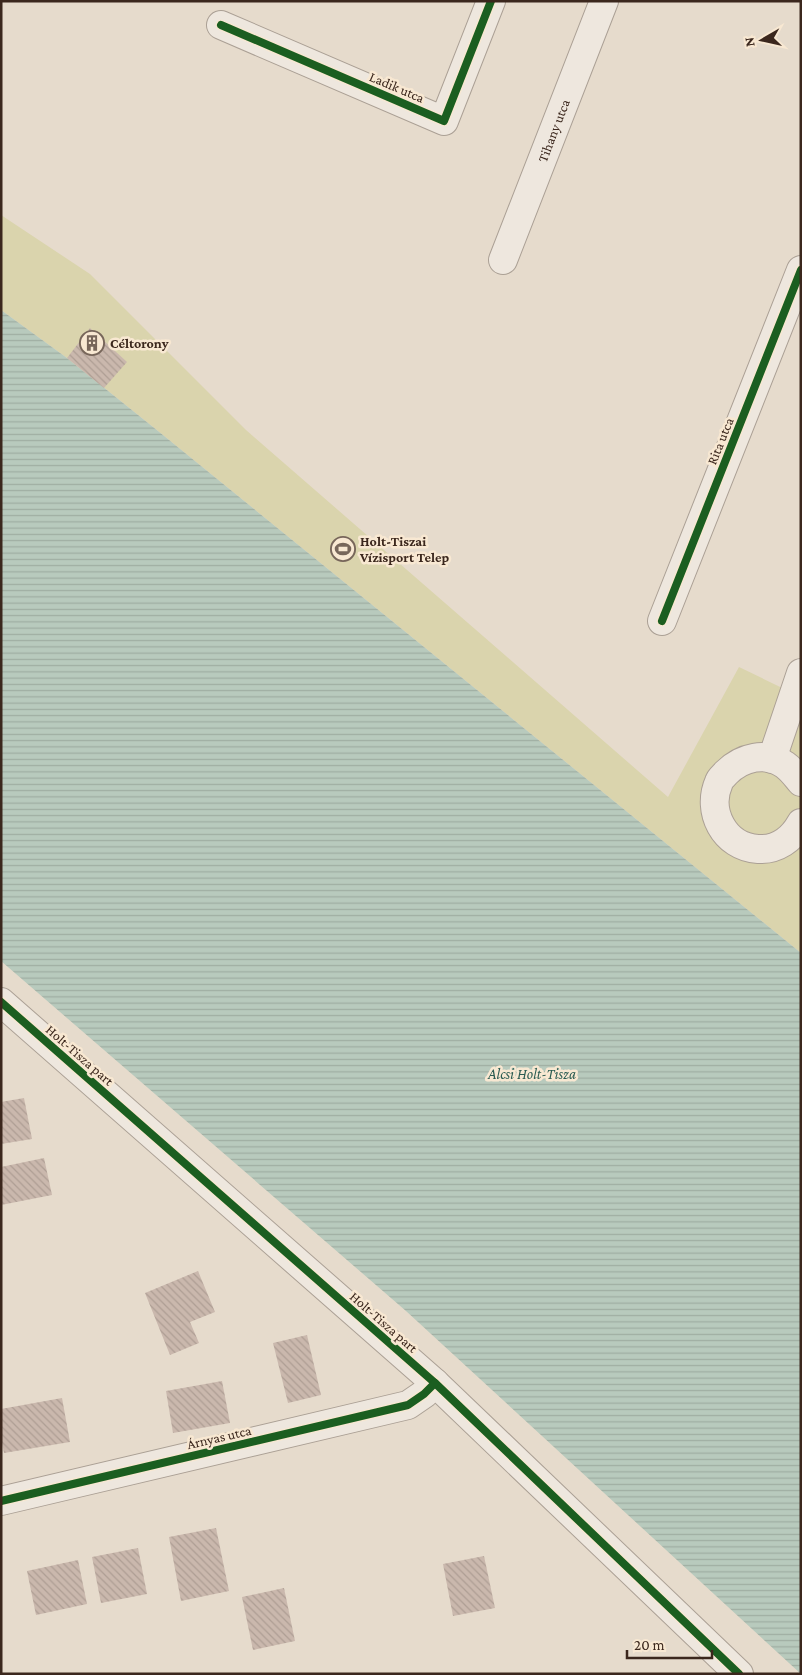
<svg xmlns="http://www.w3.org/2000/svg" width="802" height="1675" font-family="'Crimson Pro',serif">
<defs>
<pattern id="water-rules" width="6" height="5" patternUnits="userSpaceOnUse" patternTransform="scale(1.25)"><rect width="6" height="5" fill="#b8cabd"/><path d="M0 2.5h6" fill="none" stroke="#9faea2"/></pattern>
<pattern id="building-back-hatch" width="6" height="6" patternUnits="userSpaceOnUse" patternTransform="scale(1.25)"><rect width="6" height="6" fill="#cab8ad"/><path d="M-1 5l2 2M0 0l6 6M5-1l2 2" fill="none" stroke="#ae9e94"/></pattern>
</defs>
<rect width="100%" height="100%" fill="#e6dbcc"/>
<path fill="#dad4ad" d="M1,215L90,274L246,430L668,797L739,667L801,697V953L158,431L67,358L1,310Z"/>
<path fill="url(#water-rules)" d="M1,310L67,358L158,431L801,953V1674L406,1311L1,961Z"/>
<g fill="url(#building-back-hatch)">
<path d="M90,328L127,362L104,388L67,358Z"/>
<path d="M24,1098L32,1139L1,1144V1102Z"/>
<path d="M44,1158L52,1195L1,1205V1167Z"/>
<path d="M198,1271L215,1312L190,1322L199,1343L170,1355L145,1293Z"/>
<path d="M307,1335L321,1395L288,1403L273,1343Z"/>
<path d="M222,1381L230,1423L173,1433L166,1391Z"/>
<path d="M62,1398L70,1442L4,1453L1,1437V1409Z"/>
<path d="M216,1528L229,1591L181,1601L169,1537Z"/>
<path d="M138,1548L147,1594L101,1603L92,1557Z"/>
<path d="M484,1556L495,1608L453,1616L443,1564Z"/>
<path d="M78,1560L87,1604L36,1615L27,1571Z"/>
<path d="M284,1588L295,1641L253,1650L242,1597Z"/>
</g>
<g fill="none" stroke-linecap="round" stroke-linejoin="round">
<defs>
<g id="street">
<path d="M221,25L444,121L491,1"/>
<path id="s1" d="M503,260L604,1"/>
<path d="M662,621L801,270"/>
<path d="M772,759L801,673"/>
<path d="M801,782C796,776 791,769 785,765C766,751 742,757 726,773C724,776 720,778 719,782C706,811 724,847 758,849C777,850 792,839 801,823"/>
<path d="M1,1002L435,1383L739,1674"/>
<path d="M1,1501L408,1405L424,1394L435,1383"/>
</g>
</defs>
<use href="#street" stroke="#aba095" stroke-width="30"/>
<use href="#street" stroke="#eee7de" stroke-width="28"/>
<defs>
<g id="cycleway">
<path d="M221,25L444,121L491,1"/>
<path d="M662,621L801,270"/>
<path d="M1,1002L435,1383L739,1674"/>
<path d="M1,1501L408,1405L424,1394L435,1383"/>
</g>
</defs>
<use href="#cycleway" stroke="#f8e8d2" stroke-width="11"/>
<use href="#cycleway" stroke="#1b5e20" stroke-width="8"/>
</g>
<defs>
<symbol id="building-ring" viewBox="-11 -11 22 22"><circle r="9.5" fill="#f8e8d2" stroke="#77665a" stroke-width="1.5"/><path d="M-4-6H4V6H1V3H-1V6H-4ZM-2.5-4.3h1.7v1.8h-1.7ZM.8-4.3h1.7v1.8H.8ZM-2.5-1h1.7V.8h-1.7ZM.8-1h1.7V.8H.8Z" fill="#77665a"/></symbol>
<symbol id="stadium-ring" viewBox="-11 -11 22 22"><circle r="9.5" fill="#f8e8d2" stroke="#77665a" stroke-width="1.5"/><path d="M0-5a6.5 5 0 1 0 0 10a6.5 5 0 1 0 0-10ZM-3.5-1.8h7v3.6h-7Z" fill="#77665a"/></symbol>
</defs>
<g fill-rule="evenodd">
<use href="#building-ring" x="78" y="329" width="28" height="28"/>
<use href="#stadium-ring" x="329" y="535" width="28" height="28"/>
</g>
<g text-anchor="middle" stroke-width="5" stroke-linejoin="round" paint-order="stroke">
<g font-size="14" fill="#3b271d" stroke="#f8e8d2">
<text transform="translate(397 87) rotate(23)" y="5">Ladik utca</text>
<text dy="5" stroke="none"><textPath href="#s1" startOffset="139">Tihany utca</textPath></text>
<text transform="translate(720 441) rotate(-68)" y="5">Rita utca</text>
<text transform="translate(80 1055) rotate(41)" y="5">Holt-Tisza part</text>
<text transform="translate(384 1322) rotate(41)" y="5">Holt-Tisza part</text>
<text transform="translate(219 1437) rotate(-13)" y="5">Árnyas utca</text>
</g>
<g font-size="14" font-weight="bold" fill="#3b271d" stroke="#f8e8d2" text-anchor="start">
<text x="110" y="348">Céltorony</text>
<text x="360" y="546">Holt-Tiszai<tspan x="360" dy="16">Vízisport Telep</tspan></text>
</g>
<g font-size="15" font-style="italic" fill="#2b5c52" stroke="#f8e8d2">
<text x="532" y="1079">Alcsi Holt-Tisza</text>
</g>
</g>
<rect width="802" height="1675" fill="none" stroke="#3b271d" stroke-width="5"/>
<g transform="translate(762 40) rotate(261)" stroke="#f8e8d2" stroke-width="4" paint-order="stroke">
<path d="M0-4L9 19L0 12L-9 19Z" fill="#3b271d"/>
<text y="-8" font-size="14" font-weight="bold" text-anchor="middle" fill="#3b271d">N</text>
</g>
<path d="M627 1650v8h85v-8" fill="none" stroke="#3b271d" stroke-width="2.5"/>
<text x="634" y="1650" font-size="15" fill="#3b271d" stroke="#f8e8d2" stroke-width="4" paint-order="stroke">20 m</text>
</svg>
